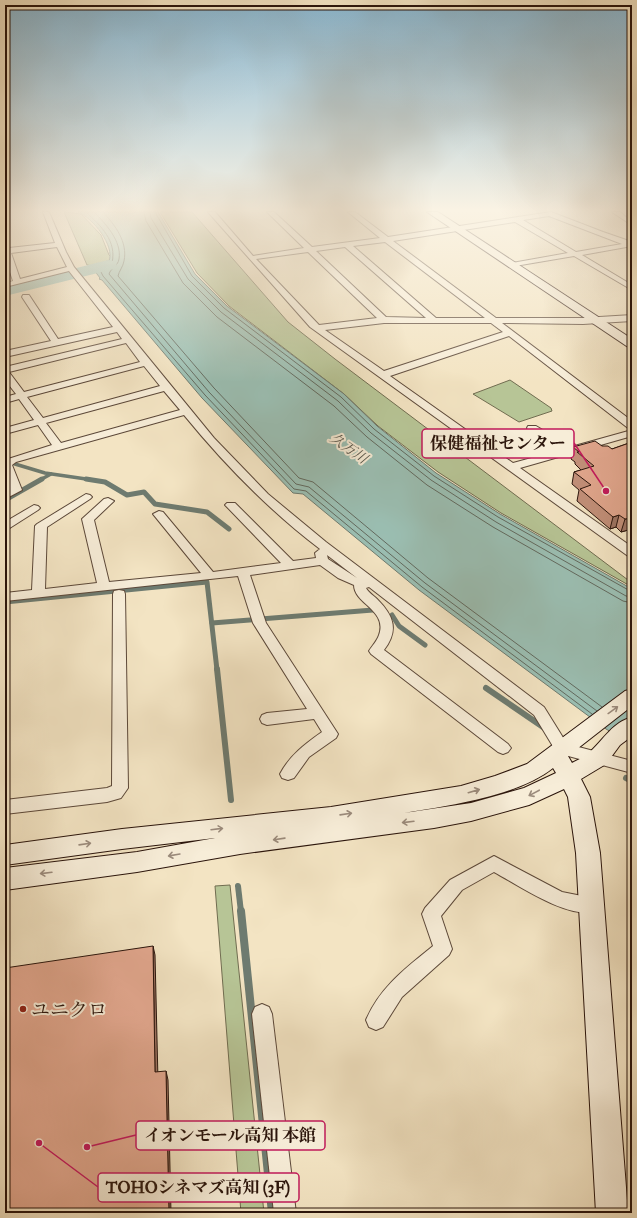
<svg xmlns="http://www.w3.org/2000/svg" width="637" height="1218" font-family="'IM FELL Great Primer','Noto Serif JP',serif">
<rect width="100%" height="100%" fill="#f3e4c3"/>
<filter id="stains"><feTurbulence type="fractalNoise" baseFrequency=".005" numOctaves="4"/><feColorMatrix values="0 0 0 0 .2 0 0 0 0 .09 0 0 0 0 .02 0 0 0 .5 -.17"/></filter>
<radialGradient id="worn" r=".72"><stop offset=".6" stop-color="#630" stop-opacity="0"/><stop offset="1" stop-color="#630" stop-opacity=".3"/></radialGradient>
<g fill="#b7c596" stroke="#706c50">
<path d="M64,212L81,214L101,235L109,255L113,259L93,266L87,265Z"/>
<path d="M160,212H192L288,322L335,359L632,583V587L501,513L438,472L378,426L344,394L229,306L197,273Z"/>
<path d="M510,380L551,408L552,411L519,422L473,394Z"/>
<path d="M230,885L264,1213H241L215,886Z"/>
</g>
<path fill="#9bbfb3" stroke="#6e7b70" d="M78,212H158L195,274L227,306L344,394L377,426L436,473L500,514L632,589V744L606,729L419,590L303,494L293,493L202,398L102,280L99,279L100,278L94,270L70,275L68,273L104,264L109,261C115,246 93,218 78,212Z"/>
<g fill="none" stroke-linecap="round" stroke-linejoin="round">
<g stroke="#626a5f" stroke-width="1">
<path d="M86,212C101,226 117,241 112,263L100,270L103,276L205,395L294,489L306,491L422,587L592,714"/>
<path d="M94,212C105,223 122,241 119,259C118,266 111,268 109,274L209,392L296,484L309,487L425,583L597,711"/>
<path d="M103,212C115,225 128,242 124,261C123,267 119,271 118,276L214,388L299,478L313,482L428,578L602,707"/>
<path d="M144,212L146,221L183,283L217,317L334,406L367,437L427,485L493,527L623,601L632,603"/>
<path d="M150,212L151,218L188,279L221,312L338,401L371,433L431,480L496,522L626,596L632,597"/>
<path d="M155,212L192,276L224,308L341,397L374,429L434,476L498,517L632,592"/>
</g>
<g stroke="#6e7b70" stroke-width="3.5">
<path d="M5,461L45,473L93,480"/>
<path d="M40,480L51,474"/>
</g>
<g stroke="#6e7b70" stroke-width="5">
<path d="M86,479L105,482L127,495L144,492L155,504L207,512L229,529"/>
<path d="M5,500L42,479"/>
<path d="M5,548L7,546"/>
<path d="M5,602L207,582L217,670"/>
<path d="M392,615L399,626L425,645"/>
<path d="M212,623L373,610"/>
</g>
<g stroke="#6e7b70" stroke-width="6">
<path d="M217,669L231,800"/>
<path d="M486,688L546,729"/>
<path d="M626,778L632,781"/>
<path d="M238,886L241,912"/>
</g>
<path stroke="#6e7b70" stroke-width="8" d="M241,911L272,1213"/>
<path fill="#9bbfb3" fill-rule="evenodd" d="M108,260L114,261L117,265L114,269L5,296V286Z"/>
<defs>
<g id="street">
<path d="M43,212H49L66,252L74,267L214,438L268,494L326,542L544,707L567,744L632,761V773L557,753L534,715L369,587L366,588C368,592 374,596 377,599C394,616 399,630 384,650L508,744L511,748L508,752L503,754L498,752L371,654L369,651C372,646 377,641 379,635C388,610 354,604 354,585L338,578L320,565L250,575L266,623L338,734L336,738L309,757L294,778L288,780L282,778L280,774C290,755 305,744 322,732L314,719L267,725L262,723L260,719L262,715L267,713L307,709L253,623L238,576L5,601V593L32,590L35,526L37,524L86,494L90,495L92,497L90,499L47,527L45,589L97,583L82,519L104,499L108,498L114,501L94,520L109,582L201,573L153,514L159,511L163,512L213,572L281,563L227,507L225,505L227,503H235L293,561L316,558L315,553L320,549C270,511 224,464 184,415L16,462L12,465L22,490L5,499V491L10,489L5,476V460L52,445L38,425L5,434V428L34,420L19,399L5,403V397L16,394L5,380V367L122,339L117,332L5,357V351L51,341L22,297L23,295H29L58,339L113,327L69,271L5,287V283L13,281L5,257V244L9,248L55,243ZM57,247L67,267L20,279L11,253ZM126,343L140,362L24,392L9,372ZM144,366L160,386L43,418L27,397ZM164,391L180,410L61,443L46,423ZM327,555L357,578L328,559Z"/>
<path d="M208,212H215L253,256L304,248L267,212H274L312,247L380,238L348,212H355L388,237L551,212L603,232L632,242V246L582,255L632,285V290L574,256L509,267L508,265L512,263L568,253L515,222L393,241L496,318H583L632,315V321L583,324L502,323L632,421V429L628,428L509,336L390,376L513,463L561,450L528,430L527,428L528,426H536L571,447L632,430V436L520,468L632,547V557L628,556L310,327ZM549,216L622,244L576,252L523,220ZM385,242L485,318H436L353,246ZM345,247L426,318L386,317L316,251ZM308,252L377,318L319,325L256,259ZM384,323H491L503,332L384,371L325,330Z"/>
<path d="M612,212H620L632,222H627Z"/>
<path d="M34,505L38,506L40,508L38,510L5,531V522Z"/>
<path d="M119,590L124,591L125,594L128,788L121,798L107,802L5,814V800L107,788L112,786L113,594L114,591Z"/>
<path d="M494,856L562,892L597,899L600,905L597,911C570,921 518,885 494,872L462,890L441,916L452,949L449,955L402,997L383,1027L376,1030L369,1027L366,1020C380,987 406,968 433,946L422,914L425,908L450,880Z"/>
<path d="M262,1004L269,1007L272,1014L296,1213H274L252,1014L255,1007Z"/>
</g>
<g id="secondary">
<path d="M427,212H438L632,339V348L628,347Z"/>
<path d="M632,689V706L568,756L572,763C578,760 586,756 591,751C605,738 612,723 632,717V736L620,745L606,764L581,779L590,797L600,853L628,1213H596L576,853L568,797L564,789L529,805L471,821L434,828L240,854L137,872L5,890V868L137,852L215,838L122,849L5,865V845L122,829L331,807L461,786L495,776L527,764L625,691ZM553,768L556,773L524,788L471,803L404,813C448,806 518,796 553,768Z"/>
</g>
</defs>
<use href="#street" stroke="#5c4839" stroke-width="2"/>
<use href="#secondary" stroke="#2a140b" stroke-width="2"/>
<use href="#street" fill="#f7edd8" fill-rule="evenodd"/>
<use href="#secondary" fill="#f7edd8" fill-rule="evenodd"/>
</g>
<path fill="#c28f79" stroke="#2a140b" d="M632,442V529L621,532L616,527L610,529L577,501L579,490L572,484L574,472L581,470L575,464V462L571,459L573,447L602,446L612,449Z"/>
<g fill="#9e7463" stroke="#2a140b">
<path d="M619,515L616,527L610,529L613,517Z"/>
<path d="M632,518V529L621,532L625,519Z"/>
<path d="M153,946L155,955L158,1081L155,1072Z"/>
<path d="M166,1071L168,1080L171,1213H169Z"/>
</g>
<g fill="#e1a68d" stroke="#2a140b">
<path d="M595,441L602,446H608L612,449L632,442V518L625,519L619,515L613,517L580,489L591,485L574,472L594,466L577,452H579L573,447Z"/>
<path d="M153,946L155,1072L166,1071L169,1213H5V968Z"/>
</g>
<defs><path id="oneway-shaft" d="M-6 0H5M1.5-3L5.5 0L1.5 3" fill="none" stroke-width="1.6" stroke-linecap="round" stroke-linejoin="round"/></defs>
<g stroke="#9b8b7c">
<use href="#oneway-shaft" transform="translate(613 710) rotate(-36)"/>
<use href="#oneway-shaft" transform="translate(474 791) rotate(-16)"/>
<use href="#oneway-shaft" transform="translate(534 793) rotate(152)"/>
<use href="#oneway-shaft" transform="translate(346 814) rotate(-8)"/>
<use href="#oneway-shaft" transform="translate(408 822) rotate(173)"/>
<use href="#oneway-shaft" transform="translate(217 829) rotate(-7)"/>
<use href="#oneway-shaft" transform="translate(279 839) rotate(172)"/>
<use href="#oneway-shaft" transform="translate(85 844) rotate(-8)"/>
<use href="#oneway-shaft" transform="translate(174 855) rotate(170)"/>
<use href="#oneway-shaft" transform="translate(46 873) rotate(173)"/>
</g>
<linearGradient id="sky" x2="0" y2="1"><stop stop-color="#89b8d3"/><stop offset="0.55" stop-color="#faf3e4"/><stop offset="1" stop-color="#faf3e4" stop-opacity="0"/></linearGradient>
<rect width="637" height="382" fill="url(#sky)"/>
<circle fill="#8f2418" stroke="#f7edd8" stroke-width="1.5" cx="23" cy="1009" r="4"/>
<g text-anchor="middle" stroke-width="4" stroke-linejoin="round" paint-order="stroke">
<g font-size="14" font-style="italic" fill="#525046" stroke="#f7edd8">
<text transform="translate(349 448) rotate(35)" y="5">久万川</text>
</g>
<g font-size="19" fill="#2a140b" stroke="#f7edd8" text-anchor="start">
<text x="31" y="1016">ユニクロ</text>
</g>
</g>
<path fill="none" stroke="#c2185b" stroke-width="1.5" d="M606 491L574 443M87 1147L136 1135M39 1143L98 1187"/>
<g fill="#c2185b" stroke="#f7edd8" stroke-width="1.5">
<circle cx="606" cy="491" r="4"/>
<circle cx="87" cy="1147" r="4"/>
<circle cx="39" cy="1143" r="4"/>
</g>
<g fill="#f7edd8" stroke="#c2185b" stroke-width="1.5">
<rect x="422" y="429" width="152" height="29" rx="4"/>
<rect x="136" y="1121" width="189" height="29" rx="4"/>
<rect x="98" y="1173" width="201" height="29" rx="4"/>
</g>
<g font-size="17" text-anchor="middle" font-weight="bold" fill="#2a140b">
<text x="498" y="449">保健福祉センター</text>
<text x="230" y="1141">イオンモール高知 本館</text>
<text x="198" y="1193">TOHOシネマズ高知 (3F)</text>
</g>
<rect width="637" height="1218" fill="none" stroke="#f3e4c3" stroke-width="20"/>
<rect x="6" y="6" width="625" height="1206" fill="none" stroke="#2a140b" stroke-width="2"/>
<rect x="10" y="10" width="617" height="1198" fill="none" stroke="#2a140b"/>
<rect width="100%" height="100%" filter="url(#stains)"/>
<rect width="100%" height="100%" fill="url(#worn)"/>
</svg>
